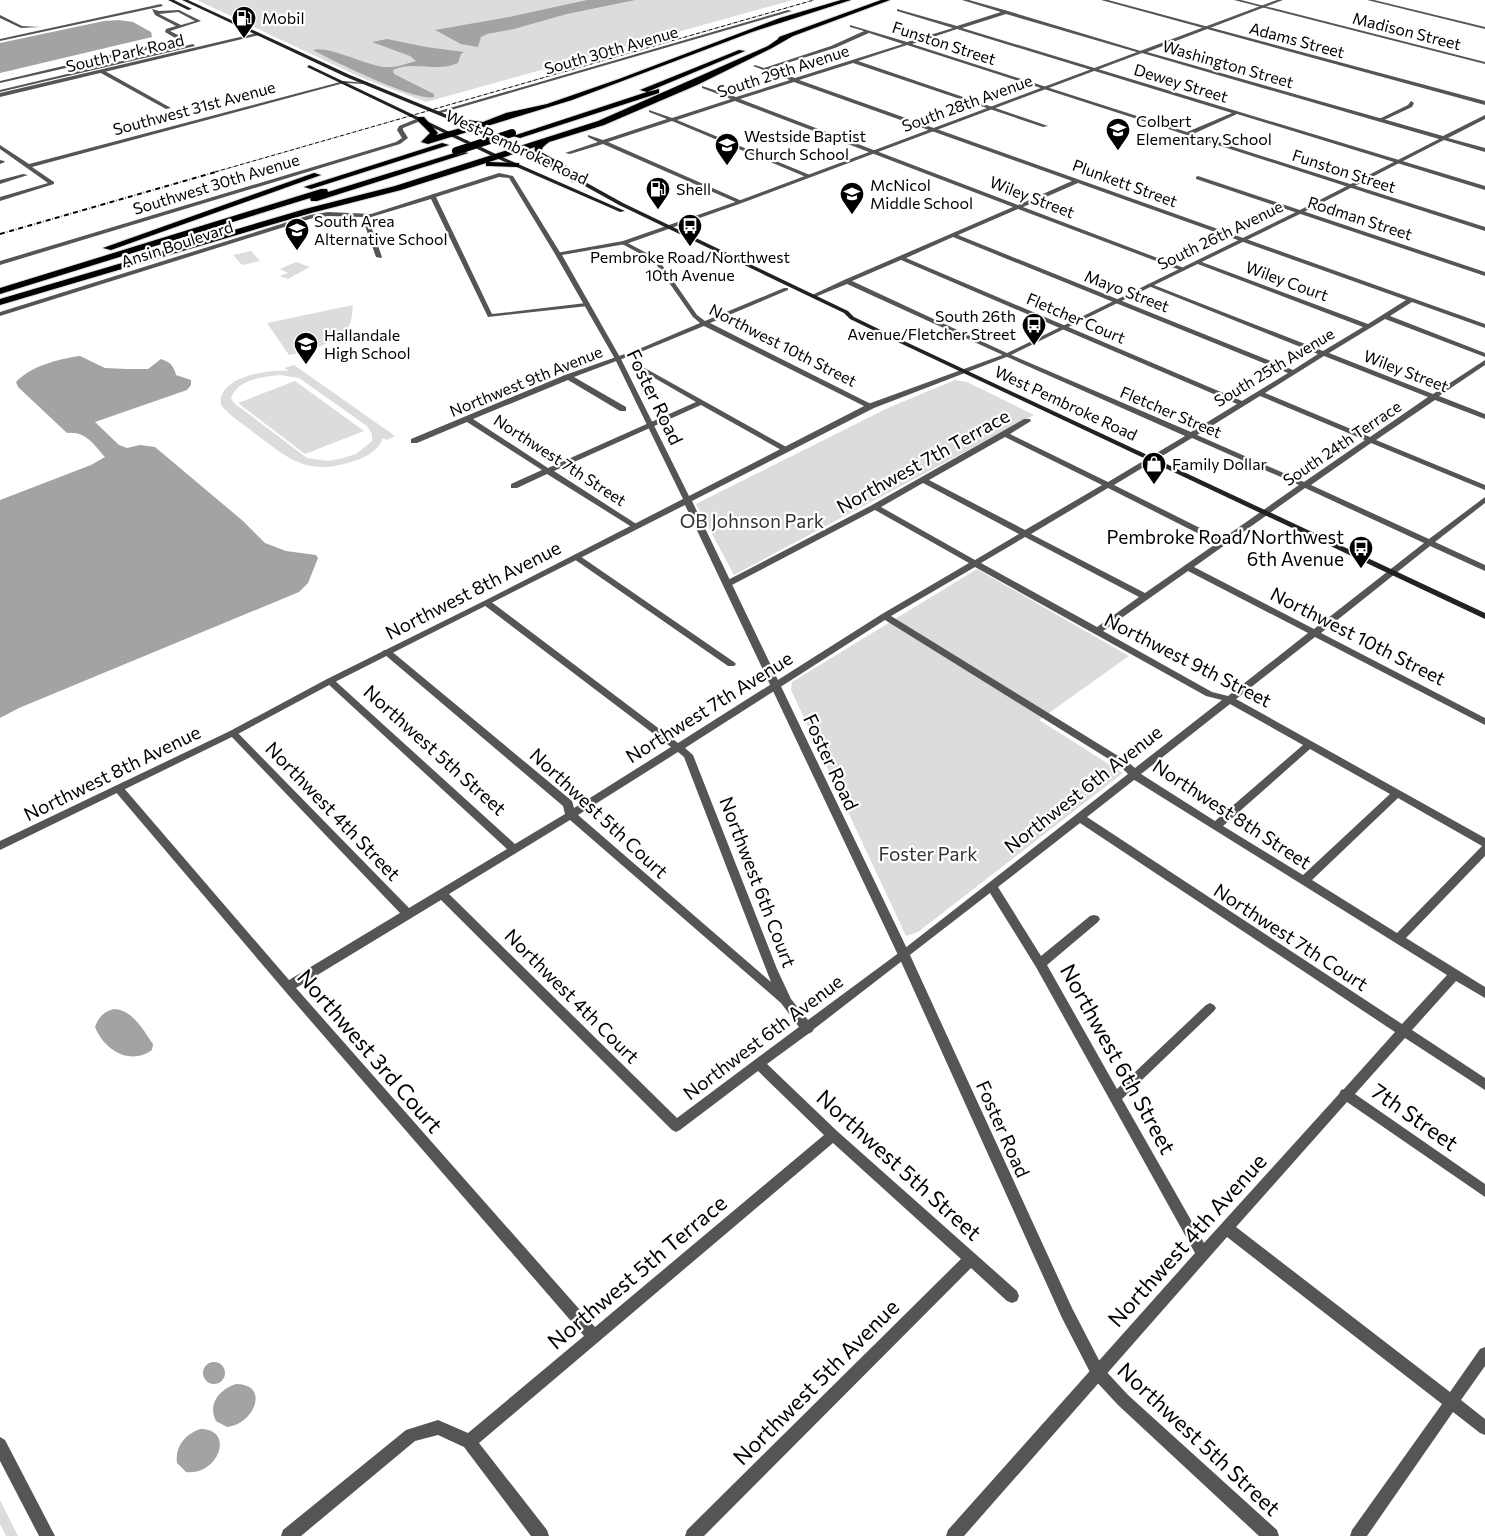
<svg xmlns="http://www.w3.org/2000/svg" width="1485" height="1536" font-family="Commissioner,sans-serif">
<rect width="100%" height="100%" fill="#fff"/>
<g fill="#dcdcdc" fill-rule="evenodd">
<path d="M197,0H793L426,102L362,78Z"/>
<path d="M251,251L260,261L242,265L233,255Z"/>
<path d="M296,262L310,267L288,279L280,276L288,273L280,269Z"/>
<path d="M353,305C352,313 352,324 346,330C331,345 308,351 289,355L267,323Z"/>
<path d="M294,365L395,436L387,440L383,438C378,451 366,457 354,461C307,477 289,459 253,432C243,424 230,416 221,405C216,377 268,369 288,371L285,368ZM280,375L299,378L367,426L372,434V441L356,454L343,458L328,461L307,458L234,403L231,398C238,379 262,377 280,375Z"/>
<path d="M955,380L967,382L1034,415L734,575L696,504L890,407Z"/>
<path d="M295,381L364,431L305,454L238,403Z"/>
<path d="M977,569L1129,656L1039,720L1123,773L918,932L906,936L791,690L792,682Z"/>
<path d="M0,1500L18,1536H6L0,1524Z"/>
</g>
<g fill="#a3a3a3">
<path d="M587,0H635L567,14L514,29L487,34L481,37L478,47L461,44L435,30L509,17Z"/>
<path d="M119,20L133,22L151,32L152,37L0,73V43L104,21Z"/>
<path d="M387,39L426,47L464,52L461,54L458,63C436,73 415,60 393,70L394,74L434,94V97C416,102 333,61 313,50C328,45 367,66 385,67C395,68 406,64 416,61L410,56L372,42Z"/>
<path d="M80,356L105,368L126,369H148L161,359C170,362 174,366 176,375L191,380V385L187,390L95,422L119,445L127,448L140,445L155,447L243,521L265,543L286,551L316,555L318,558L308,583L299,592L19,708L0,718V500L91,465L105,457C93,444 86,431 67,433L18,387L16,382C31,366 58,359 80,356Z"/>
<path d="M114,1009C133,1010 143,1030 153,1044L152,1050C130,1066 104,1050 95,1027C99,1017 103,1012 114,1009Z"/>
<circle cx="214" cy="1373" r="11"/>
<path d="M236,1384C270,1384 255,1424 227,1427L216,1421C207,1404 220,1389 236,1384Z"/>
<path d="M200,1429C236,1429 218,1476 186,1472L177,1463C175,1447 184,1435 200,1429Z"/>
</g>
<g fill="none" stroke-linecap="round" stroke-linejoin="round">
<defs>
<g id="motorway">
<path d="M841,0H851L752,32L572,100L428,144L421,142L430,133L418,121V117H424L438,133L436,135L475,124L455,122H452V118L483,122L506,113L547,104L619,79L780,18Z"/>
<path d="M881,0H890L793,36L772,48L697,85L604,125L549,142L543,147L541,152L573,170L579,180L578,182H572L567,174L534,155L535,147L489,162L516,163H519V167L489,166H486V163L401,190L311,213L0,305V299L305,209L395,186L598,121L768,46L778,39L779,37Z"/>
<path d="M739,50L745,51L647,92L659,89V93L520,138L513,136L647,92L640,90Z"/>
<path d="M442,143L449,145L311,189L304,187Z"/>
<path d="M461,151L468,153L317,201H311L310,198L0,294V288L321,189H327L328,192Z"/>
<path d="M314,173L321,175L111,250L103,248Z"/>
</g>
</defs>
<use href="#motorway" stroke="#dbdbdb" stroke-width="2"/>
<g fill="#555" fill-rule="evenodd">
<path d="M962,0H969L1008,11L1144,52L1140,53L1006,14L962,28L1485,186V190L1237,114L1193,134L1485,227V231L907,45L858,61L1048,126L1043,127L853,63L799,80L1485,324V328L1412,302L1390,316L1485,353V357L1385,319L1329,353L1433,394L1485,360V365L1439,396L1485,414V419L1435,400L1376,440L1485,485V490L1371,443L1311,485L1429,539L1485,497V503L1435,542L1485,565V571L1430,546L1321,633L1485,718V725L1315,637L1236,699L1485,838V856L1406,938L1485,987V998L1456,981L1412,1030L1485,1078V1090L1405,1038L1355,1094L1485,1184V1197L1347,1102L1236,1227L1450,1392L1480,1349L1485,1347V1366L1461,1400L1485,1419V1435L1480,1433L1453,1412L1367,1536H1350L1352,1530L1442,1404L1227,1237L964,1536H946L948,1530L1195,1253L1036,967L990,893L814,1029L812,1032L808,1034L767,1064L837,1131L1017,1291L1019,1296L1017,1301L1012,1303L1007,1301L971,1268L704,1536H685L687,1530L961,1259L833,1143L479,1443L547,1530L549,1536H531L464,1447L438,1435L415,1441L301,1536H281L283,1530L406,1430L438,1420L468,1433L584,1336L284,990L114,790L115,787H123L289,980L400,913L230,735L228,733L230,731H236L409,908L507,849L327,683L325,681L327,679H333L515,844L565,814L563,806L384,654L382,652L384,650H390L572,801L574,808L671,747L484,605L483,603L484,601H490L678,743L882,614L969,563L875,510L730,586H724L723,584L724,582L872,505L1024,419H1030L1031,421L1010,434L1108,482L1185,436L1005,356L847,284L815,297L810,296L844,280L1013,207L735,101L677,120L810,175V177H806L672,121L608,142L742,201V203H738L603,144L570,154L565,153L598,142L588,137V135L603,140L667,119L649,112V110L672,118L731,99L702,88V86L736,97L790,80L753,66L755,65L764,68L831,46L864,31L850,27V25L907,42L953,28L897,11V9L957,26L1001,12ZM957,29L1232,113L1187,132L912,44ZM869,33L903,44L795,78L768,69L835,48ZM794,82L1072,181L1018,205L740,99ZM1078,183L1406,300L1368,324L1199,261H1195V263L1363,327L1323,351L1151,284L1146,285L1318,354L1293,370L958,235L1018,209L1180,270H1184V268L1023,207ZM953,237L1288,373L1242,401L906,258ZM901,260L1237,404L1191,432L1009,354L852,281ZM1324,356L1428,397L1370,437L1265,393ZM1260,396L1365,440L1304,482L1197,435ZM1005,437L1102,485L1025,530L929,480ZM1192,438L1299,485L1222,539L1114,485ZM923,483L1019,534L975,560L881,507ZM1108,488L1217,543L1145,593L1031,534ZM1305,488L1424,543L1314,629L1194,567ZM1025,537L1139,597L1097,627L981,563ZM975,567L1206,696L1222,700L1135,768L1128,762L891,616ZM1188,571L1308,633L1228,696L1212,692L1103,631ZM885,620L1120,766L1128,774L900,952L808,1020L791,999L777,969L693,755L685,748ZM1230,704L1303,745L1215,821L1141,774ZM1310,749L1390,794L1303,875L1223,826ZM678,752L684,757L771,982L578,815ZM1134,780L1136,781L1447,975L1402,1024L1087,817ZM1398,798L1482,846L1397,933L1312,880ZM570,820L781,1003L799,1027L677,1118L449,894ZM1080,823L1395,1032L1344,1089L1341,1090L1339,1094L1204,1243L1122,1099L1214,1011L1216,1008L1214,1005L1210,1003L1206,1005L1117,1089L1047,965L1098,922L1100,919L1098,916L1094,915L1090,916L1041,956L998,887ZM441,900L672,1130L676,1132L680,1130L758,1071L824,1135L595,1327L296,988Z"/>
<path d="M1101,0H1108L1485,101V105Z"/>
<path d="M1234,0H1241L1485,62V64Z"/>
<path d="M1367,0H1374L1485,27V29Z"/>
<path d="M161,4L163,6L0,41V39Z"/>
<path d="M152,9L159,11L179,10L201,21L170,31L184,38L185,41L0,83V81L177,39L165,32L166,29L176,26L155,15ZM178,12L195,21L181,25L159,14Z"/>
<path d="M788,10L792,11L441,113L436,112Z"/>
<path d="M0,15L22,26L40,27L21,28L0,18Z"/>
<path d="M193,44L195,46L0,92V90Z"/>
<path d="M99,70H103L171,108L166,109L99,72Z"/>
<path d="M344,81L367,83L365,84L344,83L32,167L54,182V184L0,201V197L48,183L0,149V145L29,164Z"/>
<path d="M1411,101L1414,103L1412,107L1382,121L1377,120L1408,105Z"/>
<path d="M421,117L423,118V120L403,128V130L408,138L400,144L0,265V261L396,142L402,138L397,130L399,126Z"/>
<path d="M0,160L4,161L5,162L0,164Z"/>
<path d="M499,173L513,176L561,254L558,256L555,254L509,178L499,177L436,197L492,314L586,303L588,304V306L488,317L431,199L368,218L382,257L381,258L376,257L362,217L328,216L313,218L0,316V312L310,215L328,212L371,214Z"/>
<path d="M23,174L28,175L0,184V180Z"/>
<path d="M1198,176L1485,272V276L1196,179V177Z"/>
<path d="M624,241L658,259L697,315L705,321L784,288H788V290L710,323L875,406L868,408L704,326L643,351L574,377L626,407V411H620L568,380L473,419L548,468L696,402L632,365V363L634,362L790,449L789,451H783L701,405L554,471L638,525L639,527L635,529L547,474L517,488H511V484L542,470L467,422L417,443H411V439L565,375L639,349L700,323L693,317L654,261L622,244L621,243Z"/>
<path d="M577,554L734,662L736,664L734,666H728L574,559V555Z"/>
<path d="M0,1437L5,1440L55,1536H39L0,1461Z"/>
</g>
<g fill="#555" fill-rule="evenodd">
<path d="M1277,0H1283L1147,52L1443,136L1485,115V119L1448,138L1485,148V152L1444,140L1302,213L1009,356L874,408L692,501L910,955L1072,1308L1103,1368L1128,1395L1277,1530L1279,1536H1259L1118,1405L1093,1378L1062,1318L898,955L685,505L333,683L236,735L0,850V841L230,731L327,679L484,601L683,499L615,359L555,254L556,253L623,241L738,201ZM1142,53L1439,139L1298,211L1005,354L868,404L689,496L621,359L562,255L626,244L742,203Z"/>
<path d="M257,33L259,35L0,97V93Z"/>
</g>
<g fill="#222" fill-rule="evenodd">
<path d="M168,0H174L192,9L188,10Z"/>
<path d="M182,0H188L350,75L457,119L551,163L623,203L848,311L854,317L889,334L1485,613V619L885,336L850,319L844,313L619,205L547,165L453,121L346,77Z"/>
<path d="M309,65L500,156L625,211L620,212L496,158L307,67Z"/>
</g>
<use href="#motorway" fill="#000" fill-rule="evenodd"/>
<path stroke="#000" stroke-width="1" stroke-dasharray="4 1 0.5 1" stroke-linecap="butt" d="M215,172L814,0"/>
<path stroke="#000" stroke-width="2" stroke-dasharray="5 2 0.5 2" stroke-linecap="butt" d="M0,234L219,171"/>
<defs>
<path id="motorway-bridge" d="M456,151L512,133"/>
</defs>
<use href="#motorway-bridge" stroke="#dbdbdb" stroke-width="8" stroke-linecap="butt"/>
<use href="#motorway-bridge" stroke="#000" stroke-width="8"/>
</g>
<defs>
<symbol id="fuel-pin" viewBox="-11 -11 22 30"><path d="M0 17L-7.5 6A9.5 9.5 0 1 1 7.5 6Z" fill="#000" stroke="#fff"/><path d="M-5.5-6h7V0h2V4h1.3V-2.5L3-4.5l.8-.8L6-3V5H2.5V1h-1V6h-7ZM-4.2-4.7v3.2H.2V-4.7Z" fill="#fff"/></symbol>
<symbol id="school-pin" viewBox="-11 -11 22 30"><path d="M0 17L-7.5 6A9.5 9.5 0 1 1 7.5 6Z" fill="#000" stroke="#fff"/><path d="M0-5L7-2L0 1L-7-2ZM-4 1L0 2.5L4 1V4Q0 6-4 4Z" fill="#fff"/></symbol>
<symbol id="bus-pin" viewBox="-11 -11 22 30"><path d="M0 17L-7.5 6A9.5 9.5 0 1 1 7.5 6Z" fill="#000" stroke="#fff"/><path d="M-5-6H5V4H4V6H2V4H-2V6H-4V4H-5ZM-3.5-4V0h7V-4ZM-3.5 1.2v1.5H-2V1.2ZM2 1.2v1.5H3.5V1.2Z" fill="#fff"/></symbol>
<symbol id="shop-pin" viewBox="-11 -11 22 30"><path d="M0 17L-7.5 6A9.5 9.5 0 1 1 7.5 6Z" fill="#000" stroke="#fff"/><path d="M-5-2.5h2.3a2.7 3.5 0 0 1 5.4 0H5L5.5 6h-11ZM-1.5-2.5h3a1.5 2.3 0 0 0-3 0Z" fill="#fff"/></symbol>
</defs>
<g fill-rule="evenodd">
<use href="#fuel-pin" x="230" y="4" width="28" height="38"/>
<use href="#school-pin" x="1104" y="116" width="28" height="38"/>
<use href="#school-pin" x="713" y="131" width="28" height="38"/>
<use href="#fuel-pin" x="644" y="175" width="28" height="38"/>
<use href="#school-pin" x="838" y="180" width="28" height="38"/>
<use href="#bus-pin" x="676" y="212" width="28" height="38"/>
<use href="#school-pin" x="283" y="216" width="28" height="38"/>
<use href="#bus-pin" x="1020" y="311" width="28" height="38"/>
<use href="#school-pin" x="292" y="330" width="28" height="38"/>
<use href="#shop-pin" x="1140" y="450" width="28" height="38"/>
<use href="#bus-pin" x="1347" y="534" width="28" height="38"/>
</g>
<g text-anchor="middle" stroke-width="4.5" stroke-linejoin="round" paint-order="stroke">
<g font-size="16" fill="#000" stroke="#fff" text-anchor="start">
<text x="262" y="24">Mobil</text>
<text x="1136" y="127">Colbert<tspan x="1136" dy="18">Elementary School</tspan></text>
<text x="744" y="142">Westside Baptist<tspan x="744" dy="18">Church School</tspan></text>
<text x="870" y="191">McNicol<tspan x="870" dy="18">Middle School</tspan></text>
<text x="676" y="195">Shell</text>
<text x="314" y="227">South Area<tspan x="314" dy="18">Alternative School</tspan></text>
<text x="690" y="263" text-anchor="middle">Pembroke Road/Northwest<tspan x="690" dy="18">10th Avenue</tspan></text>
<text x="1016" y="322" text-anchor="end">South 26th<tspan x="1016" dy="18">Avenue/Fletcher Street</tspan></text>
<text x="324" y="341">Hallandale<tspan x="324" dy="18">High School</tspan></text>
<text x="1172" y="470">Family Dollar</text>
</g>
<g font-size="16" fill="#000" stroke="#fff">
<text transform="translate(1407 31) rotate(14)" y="6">Madison Street</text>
<text transform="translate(1297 40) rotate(15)" y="6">Adams Street</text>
<text transform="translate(944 43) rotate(18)" y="6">Funston Street</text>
<text transform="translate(611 50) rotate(-16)" y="6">South 30th Avenue</text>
<text transform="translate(125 53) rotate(-13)" y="6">South Park Road</text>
<text transform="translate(1228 64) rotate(16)" y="6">Washington Street</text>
<text transform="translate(783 71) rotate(-18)" y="6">South 29th Avenue</text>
<text transform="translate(1181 83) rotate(17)" y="6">Dewey Street</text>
<text transform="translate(967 103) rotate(-20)" y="6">South 28th Avenue</text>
<text transform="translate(194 108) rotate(-15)" y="6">Southwest 31st Avenue</text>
<text transform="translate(517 147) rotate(25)" y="6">West Pembroke Road</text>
<text transform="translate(1344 171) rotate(18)" y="6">Funston Street</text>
<text transform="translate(1125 183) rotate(20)" y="6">Plunkett Street</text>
<text transform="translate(216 184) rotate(-17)" y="6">Southwest 30th Avenue</text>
<text transform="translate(1032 197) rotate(21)" y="6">Wiley Street</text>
<text transform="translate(1360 218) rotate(18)" y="6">Rodman Street</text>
<text transform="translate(1220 235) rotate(-26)" y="6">South 26th Avenue</text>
<text transform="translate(177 244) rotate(-18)" y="6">Ansin Boulevard</text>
<text transform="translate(1287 281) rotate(20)" y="6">Wiley Court</text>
<text transform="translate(1127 291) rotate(21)" y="6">Mayo Street</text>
<text transform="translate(1076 318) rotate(23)" y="6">Fletcher Court</text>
<text transform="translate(783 345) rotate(27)" y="6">Northwest 10th Street</text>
<text transform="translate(1274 367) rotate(-31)" y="6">South 25th Avenue</text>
<text transform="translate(1406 371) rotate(21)" y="6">Wiley Street</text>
<text transform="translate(526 381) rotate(-22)" y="6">Northwest 9th Avenue</text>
<text transform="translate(1066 403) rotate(25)" y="6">West Pembroke Road</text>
<text transform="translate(1171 412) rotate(23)" y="6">Fletcher Street</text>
<text transform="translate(1342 443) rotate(-34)" y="6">South 24th Terrace</text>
<text transform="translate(560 460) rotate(33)" y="6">Northwest 7th Street</text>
</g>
<g font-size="19" fill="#000" stroke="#fff">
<text transform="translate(655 397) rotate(64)" y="7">Foster Road</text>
<text transform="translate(923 461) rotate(-29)" y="7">Northwest 7th Terrace</text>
<text transform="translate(473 590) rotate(-27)" y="7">Northwest 8th Avenue</text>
<text transform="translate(1358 636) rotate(27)" y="7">Northwest 10th Street</text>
<text transform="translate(1188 660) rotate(27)" y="7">Northwest 9th Street</text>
<text transform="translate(709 707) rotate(-32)" y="7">Northwest 7th Avenue</text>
<text transform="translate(435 750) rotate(42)" y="7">Northwest 5th Street</text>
<text transform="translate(831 762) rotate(65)" y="7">Foster Road</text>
<text transform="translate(112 773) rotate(-26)" y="7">Northwest 8th Avenue</text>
<text transform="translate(1083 789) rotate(-38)" y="7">Northwest 6th Avenue</text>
<text transform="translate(333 811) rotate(46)" y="7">Northwest 4th Street</text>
<text transform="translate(599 813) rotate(43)" y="7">Northwest 5th Court</text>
<text transform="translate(1232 814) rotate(33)" y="7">Northwest 8th Street</text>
<text transform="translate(758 882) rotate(69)" y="7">Northwest 6th Court</text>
<text transform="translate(1291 937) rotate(33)" y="7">Northwest 7th Court</text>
<text transform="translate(572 996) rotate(45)" y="7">Northwest 4th Court</text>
<text transform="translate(763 1037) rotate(-37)" y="7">Northwest 6th Avenue</text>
<text transform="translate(1003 1129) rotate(66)" y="7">Foster Road</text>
</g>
<g font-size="19" fill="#333" stroke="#fff">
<text x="752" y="528">OB Johnson Park</text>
<text x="928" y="861">Foster Park</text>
</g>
<g font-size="19" fill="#000" stroke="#fff" text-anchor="end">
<text x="1344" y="544">Pembroke Road/Northwest<tspan x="1344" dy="22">6th Avenue</tspan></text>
</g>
<g font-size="22" fill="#000" stroke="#fff">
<text transform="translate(370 1051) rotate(49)" y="8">Northwest 3rd Court</text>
<text transform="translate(1118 1059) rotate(61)" y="8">Northwest 6th Street</text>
<text transform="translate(1415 1117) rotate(35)" y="8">7th Street</text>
<text transform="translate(899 1165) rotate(42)" y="8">Northwest 5th Street</text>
<text transform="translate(1187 1240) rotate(-48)" y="8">Northwest 4th Avenue</text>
<text transform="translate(637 1272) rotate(-40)" y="8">Northwest 5th Terrace</text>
<text transform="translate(816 1382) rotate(-45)" y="8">Northwest 5th Avenue</text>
<text transform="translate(1199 1439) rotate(43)" y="8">Northwest 5th Street</text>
</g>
</g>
</svg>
